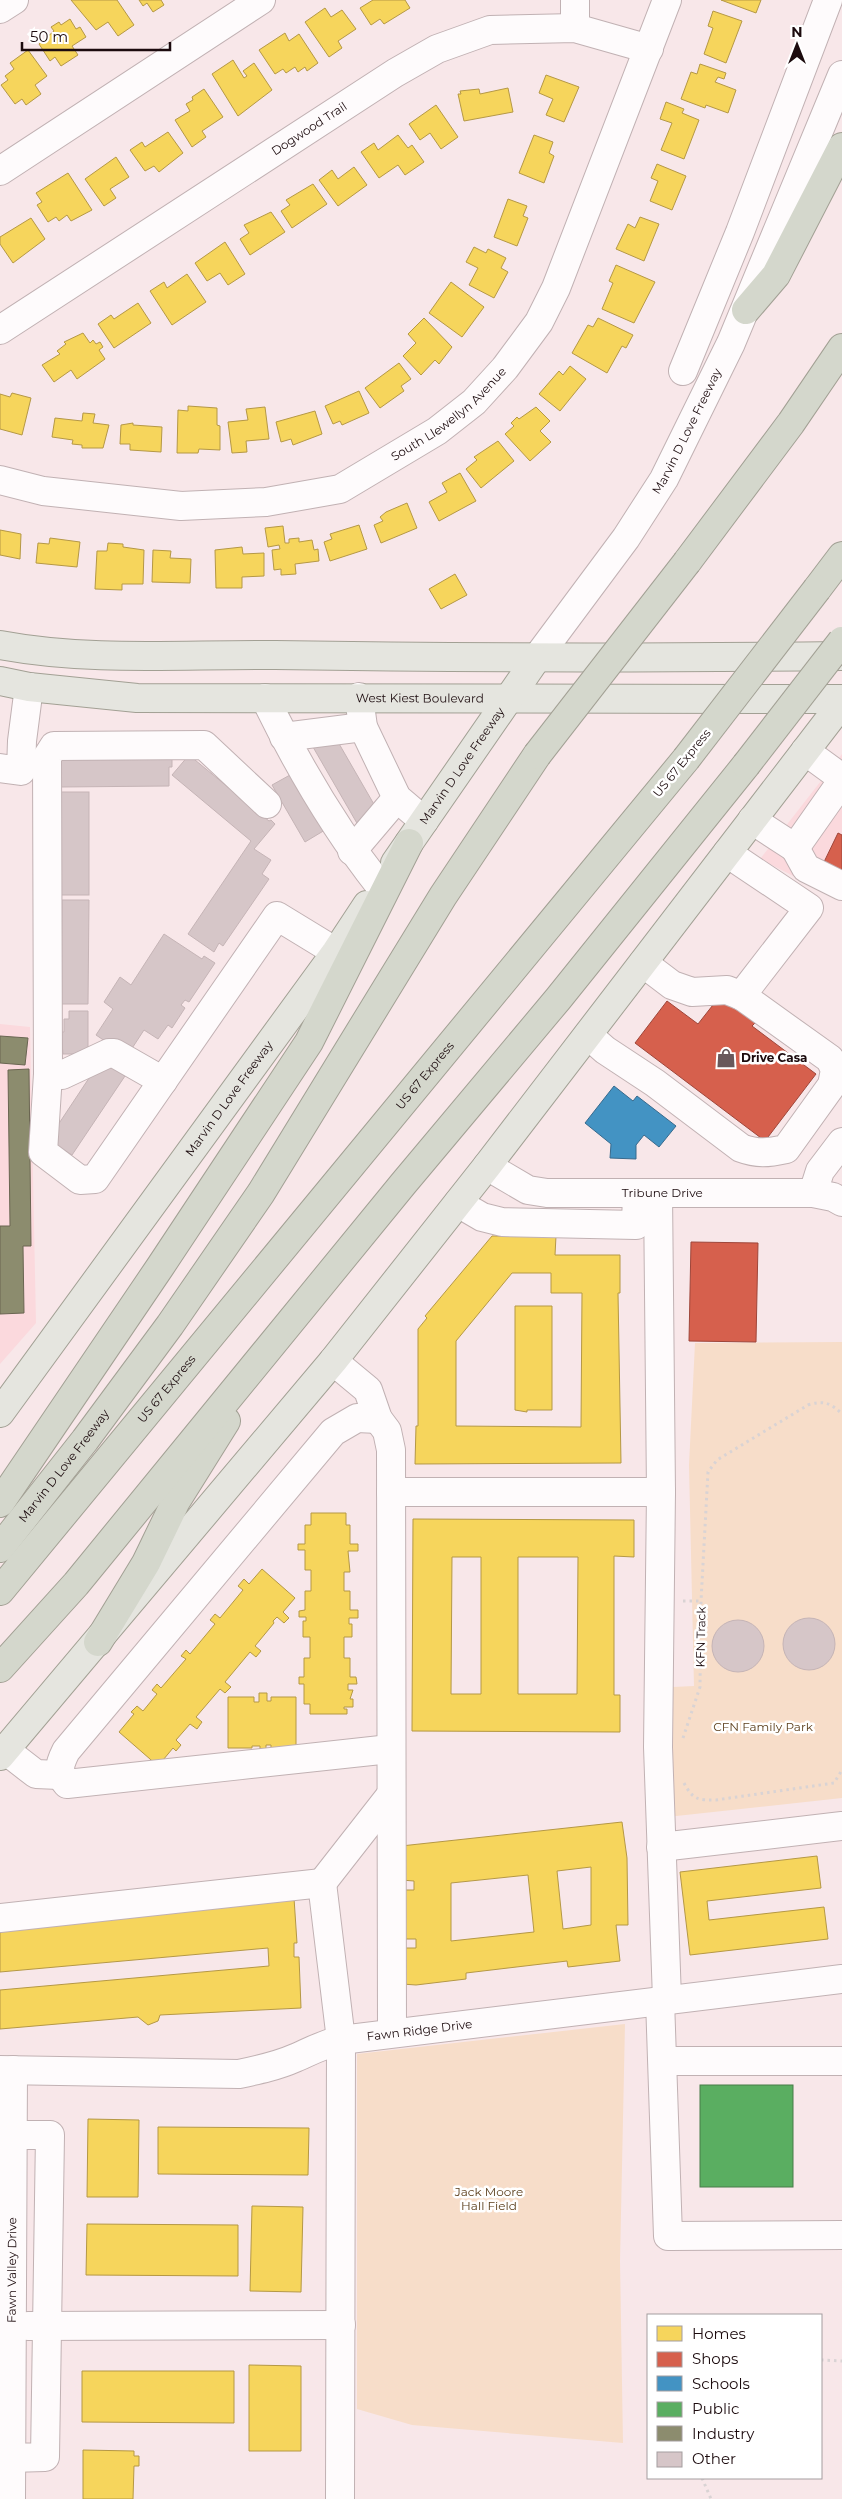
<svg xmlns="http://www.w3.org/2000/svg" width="842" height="2499" font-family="Montserrat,sans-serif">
<rect width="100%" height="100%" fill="#f8e7e9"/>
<g fill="#fbd9dd">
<path d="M842,754V901L760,859Z"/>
<path d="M0,1024L30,1027L36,1323L0,1364Z"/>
</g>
<g fill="#f7ddc9">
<path d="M842,1342V1798L667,1817L666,1729L673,1728V1687L694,1686L689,1465L695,1343Z"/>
<path d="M625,2024L620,2261L623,2443L412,2425L357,2409V2054Z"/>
</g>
<g fill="#f6d55c" stroke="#b59845" fill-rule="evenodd">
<path d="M71,0H117L134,25L118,36L108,22L96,30Z"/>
<path d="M139,0H161L164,5L153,12L147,3L143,6Z"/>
<path d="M373,0H405L410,8L384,24L380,19L371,25L360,8Z"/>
<path d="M721,0H761L756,13Z"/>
<path d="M325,8L331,17L342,10L356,29L338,41L342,48L329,57L305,22Z"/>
<path d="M713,11L742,21L726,63L704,54L713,28L708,26Z"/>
<path d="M70,19L76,29L80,27L86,37L72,46L78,55L61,66L55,57L50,61L39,44L54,31L51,27L59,22L61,25Z"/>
<path d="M285,33L289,41L299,34L318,63L307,71L305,67L298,72L295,67L286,73L283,69L275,74L259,50Z"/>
<path d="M28,50L47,76L35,85L41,94L26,105L22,99L15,104L1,85L8,80L5,76L14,69L10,63Z"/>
<path d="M233,60L244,78L247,76L243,71L254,63L272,90L238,116L212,74Z"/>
<path d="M700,64L726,73L724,79L718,77L715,82L736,90L728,113L706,105L705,108L681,99L691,72L697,74Z"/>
<path d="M546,75L579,87L564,122L546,115L553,99L539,93Z"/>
<path d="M508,88L513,112L464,121L458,94H461L460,91L479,89L480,94Z"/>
<path d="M204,89L223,117L202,131L206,137L192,147L175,120L190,111L186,104L193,100L192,97Z"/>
<path d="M666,102L684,109L682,113L699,120L684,159L661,150L672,123L660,119Z"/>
<path d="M436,105L458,137L441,149L430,133L420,140L409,124Z"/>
<path d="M168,132L183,153L159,172L154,166L145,171L130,150L142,142L145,147Z"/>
<path d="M398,135L408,148L412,145L424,162L405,175L398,165L379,178L361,152L374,143L378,150Z"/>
<path d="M534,135L553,142L549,153L554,156L544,183L519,173Z"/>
<path d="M116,157L129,177L110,189L116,198L104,206L85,179Z"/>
<path d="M657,164L686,176L672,210L650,201L658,181L651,178Z"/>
<path d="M354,167L367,185L338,206L319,180L332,170L338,179Z"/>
<path d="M68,173L92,210L71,221L67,215L59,221L56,217L48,222L37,205L42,202L36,193Z"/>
<path d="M313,184L327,204L292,228L281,211L290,205L286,200Z"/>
<path d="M508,199L527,206L523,216L528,218L517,246L494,237Z"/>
<path d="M271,212L285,232L250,255L240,239L249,233L244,225Z"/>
<path d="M640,217L659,224L644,261L616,249L628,224L635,228Z"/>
<path d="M31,218L45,239L13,263L0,244V237Z"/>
<path d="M225,242L245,274L228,285L220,273L207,281L195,263Z"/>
<path d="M474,247L486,253L488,249L506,258L501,268L508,272L494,298L469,285L478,268L466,262Z"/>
<path d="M616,265L655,282L634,323L602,309L613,283L609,281Z"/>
<path d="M187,274L206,302L172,325L150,291L164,282L167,288Z"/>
<path d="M451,282L484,307L462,337L429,313Z"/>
<path d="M138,303L151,323L114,348L98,324L111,315L114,319Z"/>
<path d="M424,318L452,347L439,364L435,360L421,375L403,356L416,343L408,334Z"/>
<path d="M598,318L633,335L626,348L622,346L607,373L572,353L588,325L593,327Z"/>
<path d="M83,333L90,343L93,340L96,344L100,342L103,347L99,350L105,359L77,379L71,370L54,382L42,365L60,354L57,351L66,344L64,342Z"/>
<path d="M399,363L411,379L401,386L404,391L380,408L365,388Z"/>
<path d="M570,366L586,379L560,411L539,394L559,371L563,375Z"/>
<path d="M359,391L369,413L342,425L340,421L333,424L325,406Z"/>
<path d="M12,393L31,398L22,435L0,429V394L10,397Z"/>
<path d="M188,406L217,408V425L220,426V450L199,449L198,453H177L178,410L188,411Z"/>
<path d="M265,407L269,439L246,441L247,452L232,453L228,422L248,420L246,409Z"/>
<path d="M536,407L550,421L540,431L551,442L530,461L505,434L514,426L511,423L517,417L519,419Z"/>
<path d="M315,411L322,434L293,445L291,439L281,442L276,422Z"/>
<path d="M83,413L95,414L93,423L109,425L103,448H82V445L72,444L73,440L52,437L55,418L82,421Z"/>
<path d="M133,423V425L162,427L161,452L130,450V444H120L121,425Z"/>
<path d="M498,441L514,461L481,488L466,469L477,460L474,457Z"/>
<path d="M460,473L476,501L439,521L429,502L447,492L442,483Z"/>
<path d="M407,503L417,528L381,543L374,525L383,521L380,517L386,512Z"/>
<path d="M359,525L367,549L330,561L324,542L332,539L330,534Z"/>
<path d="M283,526L285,543H289V539L299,538V542L312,540L314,550L318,549L319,561L295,564L296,574L281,575V569L274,570L272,550L280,549L279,545L268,547L265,528Z"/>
<path d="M0,530L21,534L20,559L0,555Z"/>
<path d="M50,538L80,542L77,567L36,563L38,543L49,544Z"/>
<path d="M108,543L123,544V547L144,550L143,584H122V590L95,589L97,551H107Z"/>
<path d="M242,547L243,554L264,553V576L242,577V588H216L215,550Z"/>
<path d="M153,550L171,551L170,558L191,559L190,583L152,582Z"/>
<path d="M455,574L467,595L441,609L429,589Z"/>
<path d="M492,1236H556L555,1255H620V1293H618L621,1463L415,1464L416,1426H418V1329L427,1318L425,1316ZM512,1273H551V1293H582L581,1427L456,1426V1341Z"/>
<path d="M515,1306H552V1410H527V1412L515,1410Z"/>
<path d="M311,1513H346V1525H350V1544H358V1551H348L350,1572H344V1591H350V1610H358V1618H349V1624H352V1637H344V1658H350V1677H356L357,1684H348V1690H353L350,1699H353V1707H344V1709H347V1714H310V1704H304V1684H299V1677H304V1658H310V1637H303V1621H306V1617H299V1611L305,1610V1591H311V1570H305V1550H298V1544H305V1525H311Z"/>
<path d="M413,1519L634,1520V1557L614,1556V1695H620V1732L412,1731ZM452,1557H481V1694H451ZM518,1557H578L577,1694H518Z"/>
<path d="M262,1569L295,1598L283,1612L289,1618L284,1623L277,1617L273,1621L274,1623L255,1646L261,1651L256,1657L250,1652L225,1682L231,1687L225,1693L220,1689L196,1717L202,1722L197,1729L190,1724L176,1740L181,1745L176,1751L173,1748L158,1766L119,1732L134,1714L131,1712L137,1706L143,1711L157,1694L152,1690L157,1684L161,1688L186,1659L181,1656L186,1650L190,1654L215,1624L210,1620L215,1614L220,1618L243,1590L238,1586L244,1579L249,1584Z"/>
<path d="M259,1693H267V1701H271V1697H296V1748H271V1745H266V1753H260V1746H252V1748H228V1697H254V1702H259Z"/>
<path d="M622,1822L627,1858L628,1925H616L620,1961L568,1967L567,1961L466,1973V1979L416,1985L402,1984L401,1948H416V1939H402L401,1890H414V1881L401,1880V1846ZM591,1867V1925L563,1929L557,1871ZM528,1875L534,1932L451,1941V1883Z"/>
<path d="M817,1856L821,1888L707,1901L709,1920L824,1907L828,1939L690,1955L680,1872Z"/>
<path d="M294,1898L297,1943H294V1957H299L301,2008L160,2015L158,2021L148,2025L138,2017L0,2029V1990L269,1966L268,1948L0,1972V1924Z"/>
<path d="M88,2119L139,2120L138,2197H87Z"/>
<path d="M158,2127L309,2128L308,2175L158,2174Z"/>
<path d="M252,2206L303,2207L301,2292L250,2291Z"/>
<path d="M87,2224L238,2225V2276L86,2275Z"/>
<path d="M249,2365L301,2366V2451H249Z"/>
<path d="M82,2371H234V2423L82,2422Z"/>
<path d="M83,2450L134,2451V2456H139V2466H134L133,2499H83Z"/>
</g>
<g fill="#d6604d" stroke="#9e463a">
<path d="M838,833L842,835V872L824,862Z"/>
<path d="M720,996L755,1023L752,1026L816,1074L765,1141L635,1043L667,1001L698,1024Z"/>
<path d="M691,1242L758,1243L756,1342L689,1341Z"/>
</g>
<path fill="#4393c3" stroke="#376a8d" d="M614,1086L633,1101L637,1096L676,1126L659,1147L644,1135L636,1145V1159L610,1158L611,1144L585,1123Z"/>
<rect fill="#5aae61" stroke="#477d48" x="700" y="2085" width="93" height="102"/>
<g fill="#8c8c6e" stroke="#6a6551">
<path d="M0,1036L28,1038L25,1065L0,1063Z"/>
<path d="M29,1069L31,1246H23L24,1313L0,1314V1226H10L8,1070Z"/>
</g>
<g fill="#d6c6c8" stroke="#c5b4b6">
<path d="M334,735L379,813L358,825L313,747Z"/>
<path d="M189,755L269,821L271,820L275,824L254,849L271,860L262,874L269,879L223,946L219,943L214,952L188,934L251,841L172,775Z"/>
<path d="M61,758H172V767H169V786L61,787Z"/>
<path d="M290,775L330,827L305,842L272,785Z"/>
<rect x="61" y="792" width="28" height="103"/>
<path d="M62,900H89L88,1004H61Z"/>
<path d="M164,934L202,959L204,956L215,963L189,1002L185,1000L181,1005L185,1008L172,1028L168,1025L158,1039L144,1030L127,1056L96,1035L113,1009L104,1002L120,977L131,985Z"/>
<path d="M69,1011H88V1054H63L61,1032H64V1019H69Z"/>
<path d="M101,1060L125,1076L72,1155L48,1140Z"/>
<circle cx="809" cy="1644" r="26"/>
<circle cx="738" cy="1646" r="26"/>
</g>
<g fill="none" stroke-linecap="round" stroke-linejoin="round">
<defs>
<g id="minor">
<path d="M0,9L14,0"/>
<path d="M575,28V0"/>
<path d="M0,171L261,0"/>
<path id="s1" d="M0,330L395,73L437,49L490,30L575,28L649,49"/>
<path d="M683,371L740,232L828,0"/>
<path id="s2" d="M0,480L43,491L181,506L266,502L340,489L437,431L474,402L505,368L539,322L556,288L667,0"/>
<path id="s3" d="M536,659L626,538L664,479L731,343L842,75"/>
<path d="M359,697L363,727L397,798L424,821"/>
<path d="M265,698C297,764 335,829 380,886"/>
<path d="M284,737L363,727"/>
<path d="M805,751L842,778"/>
<path d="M0,768L21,771L22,741L29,687"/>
<path d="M267,804L204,745L54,746L47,757L48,1074L43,1152L80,1180L95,1179L277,916L336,952"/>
<path d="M752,820L795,848L842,781"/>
<path d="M795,848L806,868L842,886"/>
<path d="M352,851L397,798"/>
<path d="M727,853L809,908L741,996"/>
<path d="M588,1035L605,1050L655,1083L741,1148C757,1154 768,1153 786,1149L832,1085L835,1070L830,1059L742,996L727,990L692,992L672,985L643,963"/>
<path d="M48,1074L62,1075L109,1053H114L163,1081"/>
<path id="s4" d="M487,1166L528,1190L547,1193H813L833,1197L842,1202"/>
<path d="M658,1193L661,1492L658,1747L667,1999"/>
<path d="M813,1193L820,1171L842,1142"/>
<path d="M458,1203L482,1217L502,1222L636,1225L637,1193"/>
<path d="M333,1361L368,1390L378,1419L387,1431L391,1450L392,2033"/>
<path d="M378,1419L357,1418L333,1432L66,1751C59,1765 57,1772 67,1784L390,1749"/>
<path d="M391,1492H661"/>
<path d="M5,1750L36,1774L59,1775"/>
<path d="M661,1847L842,1826"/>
<path d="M322,1883L390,1796"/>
<path d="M0,1918L322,1883L341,2040L340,2499"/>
<path d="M660,2000L668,2236L842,2235"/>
<path d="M663,2061H842"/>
<path id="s5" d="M0,2070L239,2074C258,2070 277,2066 295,2058C311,2051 324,2044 341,2040L842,1979"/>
<path d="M28,2326L341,2325"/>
<path d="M10,2458L45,2457L50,2135H13"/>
<path id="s6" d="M11,2499L13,2070"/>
</g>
<g id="major">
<path d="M0,645C91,662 183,654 275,655C464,658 653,658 842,656"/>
<path id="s7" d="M0,681L29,687L137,698L842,699"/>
<path id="s8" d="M395,863L536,659"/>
<path id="s9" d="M0,1413L336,952L367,905"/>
<path d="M0,1756L333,1361L487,1166L842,703"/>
</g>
<g id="highway">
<path d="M746,310L776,275L842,147"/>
<path d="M687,562L791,423L842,348"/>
<path d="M817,589L842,556"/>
<path d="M0,1503L160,1267L309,1042L409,843"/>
<path id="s10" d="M0,1548L85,1440L170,1325L261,1193L443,896L537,755"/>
<path id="s11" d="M0,1591L686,759"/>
<path d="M98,1642L146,1563L176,1501L226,1421"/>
<path d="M0,1668L76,1584L403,1184L558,999L746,765"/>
</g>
</defs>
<use href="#minor" stroke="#c1b1b3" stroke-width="30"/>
<use href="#major" stroke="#a2a094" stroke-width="30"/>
<use href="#highway" stroke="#a2a094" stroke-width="30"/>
<g stroke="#d9d3d4" stroke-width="3" stroke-dasharray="2.5 4" stroke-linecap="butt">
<path d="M683,1601H701"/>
<path d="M683,1738L700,1687L701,1601L708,1472L717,1460L808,1405C823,1400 831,1403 842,1414"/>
<path d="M684,1783C693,1800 698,1800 716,1800L834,1783L842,1770"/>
<path d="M821,2360L842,2361"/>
<path d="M702,2478L711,2499"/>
</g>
<use href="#minor" stroke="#fefbfc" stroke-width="28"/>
<use href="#major" stroke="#e5e5df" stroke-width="28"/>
<use href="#highway" stroke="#d4d7cc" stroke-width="28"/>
<defs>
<g id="highway-bridge">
<path d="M537,755L687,562"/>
<path d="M686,759L817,589"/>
<path d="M746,765L842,641"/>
</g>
</defs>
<use href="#highway-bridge" stroke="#a2a094" stroke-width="30" stroke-linecap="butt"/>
<use href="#highway-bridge" stroke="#d4d7cc" stroke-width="28"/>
</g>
<defs>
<symbol id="shop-bare" viewBox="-9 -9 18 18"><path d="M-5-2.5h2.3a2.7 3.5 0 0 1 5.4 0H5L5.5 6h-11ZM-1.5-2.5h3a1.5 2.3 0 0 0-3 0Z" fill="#69585b" stroke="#fff" stroke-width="2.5" paint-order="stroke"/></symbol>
</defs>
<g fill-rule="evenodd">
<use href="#shop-bare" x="712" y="1044" width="28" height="28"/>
</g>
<g text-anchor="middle" stroke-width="5" stroke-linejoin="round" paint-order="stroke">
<g font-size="12" fill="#1c0b0e" stroke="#fff">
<text dy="4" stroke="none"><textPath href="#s1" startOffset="369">Dogwood Trail</textPath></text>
<text dy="4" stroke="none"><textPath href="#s2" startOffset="476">South Llewellyn Avenue</textPath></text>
<text dy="4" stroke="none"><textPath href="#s3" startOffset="274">Marvin D Love Freeway</textPath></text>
<text dy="4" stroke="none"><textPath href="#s7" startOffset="421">West Kiest Boulevard</textPath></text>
<text transform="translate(682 763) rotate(-51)" y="4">US 67 Express</text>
<text dy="4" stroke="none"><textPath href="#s8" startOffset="118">Marvin D Love Freeway</textPath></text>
<text dy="4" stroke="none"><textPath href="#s11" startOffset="668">US 67 Express</textPath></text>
<text dy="4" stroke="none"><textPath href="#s9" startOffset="389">Marvin D Love Freeway</textPath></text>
<text dy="4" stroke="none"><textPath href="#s4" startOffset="182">Tribune Drive</textPath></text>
<text dy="4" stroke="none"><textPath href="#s11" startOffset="262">US 67 Express</textPath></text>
<text dy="4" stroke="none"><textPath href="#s10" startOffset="104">Marvin D Love Freeway</textPath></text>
<text transform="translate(701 1637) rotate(-89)" y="4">KFN Track</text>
<text dy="4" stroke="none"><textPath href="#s5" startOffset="426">Fawn Ridge Drive</textPath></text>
<text dy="4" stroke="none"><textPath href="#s6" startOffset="229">Fawn Valley Drive</textPath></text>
</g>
<g font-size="12" font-weight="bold" fill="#1c0b0e" stroke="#fff" text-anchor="start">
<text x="741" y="1062">Drive Casa</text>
</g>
<g font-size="12" fill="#5a3d1a" stroke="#fff">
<text x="763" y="1731">CFN Family Park</text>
<text x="489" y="2196">Jack Moore<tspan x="489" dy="14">Hall Field</tspan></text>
</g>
</g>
<rect x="647" y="2314" width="175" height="165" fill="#ffffff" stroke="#a49d9f"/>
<rect x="657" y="2326" width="25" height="15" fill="#f6d55c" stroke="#a49d9f"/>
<text x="692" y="2339" font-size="15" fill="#1c0b0e">Homes</text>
<rect x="657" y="2352" width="25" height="15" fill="#d6604d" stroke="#a49d9f"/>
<text x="692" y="2364" font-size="15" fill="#1c0b0e">Shops</text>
<rect x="657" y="2376" width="25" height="15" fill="#4393c3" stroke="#a49d9f"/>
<text x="692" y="2389" font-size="15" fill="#1c0b0e">Schools</text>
<rect x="657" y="2402" width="25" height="15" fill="#5aae61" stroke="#a49d9f"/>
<text x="692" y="2414" font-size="15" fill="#1c0b0e">Public</text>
<rect x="657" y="2426" width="25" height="15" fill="#8c8c6e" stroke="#a49d9f"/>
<text x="692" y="2439" font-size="15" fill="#1c0b0e">Industry</text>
<rect x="657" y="2452" width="25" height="15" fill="#d6c6c8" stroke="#a49d9f"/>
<text x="692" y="2464" font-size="15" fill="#1c0b0e">Other</text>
<g transform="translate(797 45)" stroke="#ffffff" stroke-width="4" paint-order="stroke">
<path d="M0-4L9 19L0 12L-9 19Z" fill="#1c0b0e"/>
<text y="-8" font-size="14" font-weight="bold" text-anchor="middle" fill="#1c0b0e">N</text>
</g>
<path d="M22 42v8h148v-8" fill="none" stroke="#1c0b0e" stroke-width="2.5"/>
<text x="30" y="42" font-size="15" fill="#1c0b0e" stroke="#ffffff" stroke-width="4" paint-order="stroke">50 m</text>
</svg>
